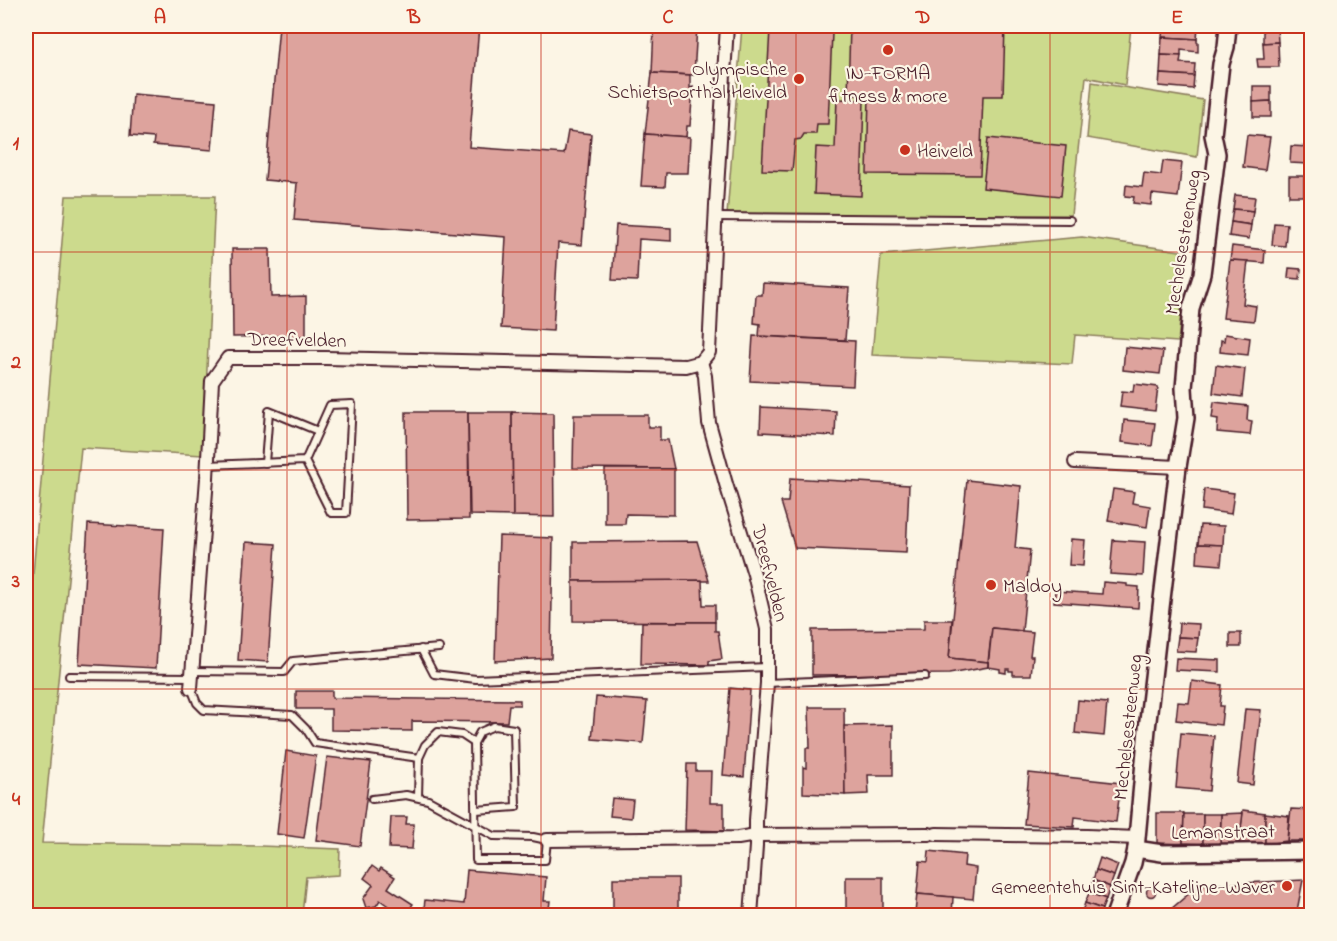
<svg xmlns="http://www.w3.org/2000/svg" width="1337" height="941" font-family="'Indie Flower',sans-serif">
<rect width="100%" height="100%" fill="#fcf5e5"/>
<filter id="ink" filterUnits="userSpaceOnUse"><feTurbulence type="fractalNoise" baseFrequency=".0167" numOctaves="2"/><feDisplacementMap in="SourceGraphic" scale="12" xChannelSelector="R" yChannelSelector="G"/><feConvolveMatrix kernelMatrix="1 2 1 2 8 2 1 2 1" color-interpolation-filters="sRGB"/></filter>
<g filter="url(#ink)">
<g fill="#ccda8d" stroke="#8b7c5c" stroke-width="1.5">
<path d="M742,26H1131L1125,85L1086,77L1071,215H727Z"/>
<path d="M1092,82L1203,100L1197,157L1087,138Z"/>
<path d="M66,196H215L203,455L81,448L42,843L260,846L340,849L339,875L306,877L302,915L26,916V654Z"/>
<path d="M1082,237L1187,252L1178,342L1075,335L1072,364L872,355L881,255Z"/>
</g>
<g fill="#dda39d" stroke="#4a1f2b" stroke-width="1.5">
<path d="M279,26H479L469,147L564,154L568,131L591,134L582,245L558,243L553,331L501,328L506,237L294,220L297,183L265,180Z"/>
<path d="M654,26H697L694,75L652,73Z"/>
<path d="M850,26H1005L1003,96H983L980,175L867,174L869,96L848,95Z"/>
<path d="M1163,26H1198L1197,39L1162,37Z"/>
<path d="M1256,26H1277L1278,42L1263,43V28L1256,29Z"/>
<path d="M770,29L832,33L828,124H817L816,134H804L801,139L795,140L792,171L762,170Z"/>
<path d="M1162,37L1197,39V42H1198V52L1181,50V56L1161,55Z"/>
<path d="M1278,42L1279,67H1258L1257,59H1264L1263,43Z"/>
<path d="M1161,55L1181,56L1180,63L1195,64L1194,76L1160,74Z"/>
<path d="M652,73L690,75V88L693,87L690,126H687L686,137L645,134Z"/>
<path d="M1160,74L1194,76L1193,89L1159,86Z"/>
<path d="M1253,86H1271V101L1253,102Z"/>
<path d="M133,94L216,101L212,150L153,145L154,138L130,136Z"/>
<path d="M837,99L864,100L861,196L814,194L816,147L835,148Z"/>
<path d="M1271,101V117H1253V102Z"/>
<path d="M645,134L690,137L688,173H666L665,187L641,186Z"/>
<path d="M1247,135L1270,137L1265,170L1243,167Z"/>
<path d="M988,138L1066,146L1061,196L983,188Z"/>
<path d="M1291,146L1309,147V164L1290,163Z"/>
<path d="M1163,161L1182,163L1178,197L1152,194L1151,205L1133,203L1134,197L1125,196L1126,185L1142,187L1144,173L1161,175Z"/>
<rect x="1289" y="176" width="15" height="20"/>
<path d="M1235,195L1255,197L1253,211L1233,209Z"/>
<path d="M1233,209L1253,211L1251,225L1231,222Z"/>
<path d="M1231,222L1251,225L1249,239L1229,236Z"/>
<path d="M1274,223L1287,224L1285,246L1272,245Z"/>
<path d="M616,225L671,228V241L639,239L637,281L612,280Z"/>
<path d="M1232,246L1265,250L1264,263L1230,260Z"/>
<path d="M232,249H270L271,297L306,296V336L233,337Z"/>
<path d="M1230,260L1248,261L1243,304L1256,306L1254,321L1223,318Z"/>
<path d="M1289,268L1301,269L1300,279L1288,278Z"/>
<path d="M763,283L849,288L845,340L759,336L760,324L754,323L756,295H762Z"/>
<path d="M1225,334L1250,338L1248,355L1220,352L1221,340L1224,341Z"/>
<path d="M753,336L855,341L853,386L750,381Z"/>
<path d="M1125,347L1163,351L1160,374L1123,370Z"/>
<path d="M1216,365L1245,369L1242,397L1213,393Z"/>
<path d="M1134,384L1158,387L1155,411L1120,407L1122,391L1133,392Z"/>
<path d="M1214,402L1248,406L1247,420L1252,421L1250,435L1217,432L1218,419L1212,418Z"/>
<path d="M761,407L836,411L835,436L760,432Z"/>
<path d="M406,412H468L469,519L407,520Z"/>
<path d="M468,412H512L513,516L470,515Z"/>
<path d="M512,412L553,413L554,517L513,516Z"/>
<path d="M574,415H648V427H660V440H668L674,469L573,468Z"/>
<path d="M1124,420L1155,423L1152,446L1122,442Z"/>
<path d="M605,469H674V515L626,514L625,524H605Z"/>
<path d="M790,478L909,485L906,553L795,548L781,502H788Z"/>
<path d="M967,480L1021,486L1015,548L1030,550L1022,631L992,628L988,662L949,658Z"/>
<path d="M1113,489L1134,492L1132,503L1150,506L1147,527L1108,521Z"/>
<path d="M1204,489L1234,493L1231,514L1202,510Z"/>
<path d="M88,524L164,528L156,668L79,664Z"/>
<path d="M1200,525L1224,526L1223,545L1198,544Z"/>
<path d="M499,536L553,538L551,658L495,661Z"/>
<path d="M1071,539L1085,540L1083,566L1069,565Z"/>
<path d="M1113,540L1145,542L1143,576L1110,574Z"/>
<path d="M697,541L709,581H573V542Z"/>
<path d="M246,542L276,544L268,662L238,660Z"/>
<path d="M1198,544L1223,545L1221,565L1197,563Z"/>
<path d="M702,580L703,605H715V622L573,621V581Z"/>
<path d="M1103,582L1127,584V586L1139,587L1138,608L1054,602L1055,591L1102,594Z"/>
<path d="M924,620H952L949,658L988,662V667L949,674L812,675V630L924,629Z"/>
<path d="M642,622H715V631H718L722,659L709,661V665L641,664Z"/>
<path d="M1179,623L1199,624L1198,638L1178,637Z"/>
<path d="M992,628L1033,632L1030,656H1033L1031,675H1013V671H1009V669H1006V673L1000,672V669L988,667Z"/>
<rect x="1230" y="633" width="11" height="14"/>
<path d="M1178,637L1198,638L1196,652L1176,651Z"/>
<path d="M1176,658L1220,660V672L1175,670Z"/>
<path d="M1192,681L1222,685L1220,706H1223L1221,725L1176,720L1178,702L1189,703Z"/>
<path d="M730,688L750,690L744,777L723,775Z"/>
<path d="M296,691H332V698L520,700V705H509L507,722L412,721V731L331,730V709H296Z"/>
<path d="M596,697L647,701L643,743L592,739Z"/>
<path d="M1078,700L1107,703L1104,736L1075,733Z"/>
<path d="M809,707H844L845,795L803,793V767L806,768V748H810Z"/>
<path d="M1245,709L1261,710L1253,785L1237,783Z"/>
<path d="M893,725V775H868L869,794L845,795L844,726Z"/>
<path d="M1181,733L1214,736L1209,791L1176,788Z"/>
<path d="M286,751L316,756L304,838L277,834Z"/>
<path d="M327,757L371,762L360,846L316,840Z"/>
<path d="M687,764H696V771H711L710,803H724V831L685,830Z"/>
<path d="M1029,773L1121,783L1116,822L1075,817L1074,827L1024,824Z"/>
<path d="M612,798L633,800L631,818L610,816Z"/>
<path d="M1291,809L1312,810V841H1287Z"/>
<path d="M1243,810L1265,813V844H1239Z"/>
<path d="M1157,813H1184L1183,844L1157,843Z"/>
<path d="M1243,813L1239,844H1220L1221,814Z"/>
<path d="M1265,813L1289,816L1287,841L1265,844Z"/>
<path d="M1184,814H1203V844L1183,843Z"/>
<path d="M1203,814H1221L1220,844H1203Z"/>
<path d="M391,817H407L406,824H414L412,849L389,848Z"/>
<path d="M929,851L965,855L964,866L976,868L973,899L917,894L920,861L928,862Z"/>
<path d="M1100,858L1118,865L1114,876L1096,870Z"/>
<path d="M372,866L379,871L381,868L395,877L388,888L413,904L405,916H402L380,900L376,906L366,908L363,899L373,885L364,878Z"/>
<path d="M467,870L546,877L544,901H550L548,916H423L425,900L464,904Z"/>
<path d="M1096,870L1114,876L1110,887L1093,880Z"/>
<rect x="846" y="877" width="37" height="39"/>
<rect x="613" y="878" width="65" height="38"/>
<path d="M1093,880L1110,887L1106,899L1089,893Z"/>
<path d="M1303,880L1296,916H1265V913L1163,916L1199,885Z"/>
<circle cx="1151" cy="892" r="4.5"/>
<path d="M1089,893L1106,899L1102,909L1085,903Z"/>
<path d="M917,894L953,897L952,916L915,913Z"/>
<path d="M1085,903L1102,909L1100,916H1086L1081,914Z"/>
</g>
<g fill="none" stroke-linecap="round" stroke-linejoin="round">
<defs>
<g id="service">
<path d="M716,217L1070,220"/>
<path d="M265,463L269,411L318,431"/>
<path d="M208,465L305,461L331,513H346L352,404L330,405L305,461"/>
<path d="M421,649L434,674L476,679L767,667"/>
<path d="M192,671L284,672L293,661L439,648"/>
<path d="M69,676L192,677"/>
<path d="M767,683L925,676"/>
<path d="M191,688L197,703L204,710L292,715L306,729L315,743L419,758"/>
<path d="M474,743L480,732L494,726L514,729L516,807L476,810"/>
<path d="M372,799L406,795L428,800L494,836L533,837L547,840L545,860H476L474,743L462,735L438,732L425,745L419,758L418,797"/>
</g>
<g id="minor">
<path d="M701,362L705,376L709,423L726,484L754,574L767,629V683L756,820V846L751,916"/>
<path d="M1075,462L1178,467"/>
<path d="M191,688L207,478L212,381L228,358H326L686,366L701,362L709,352L716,205L727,26"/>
<path d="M936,834L1087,836L1137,838"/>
<path d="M547,840L738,838L756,835L929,834"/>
</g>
<g id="tertiary">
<path d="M1136,849L1162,853L1312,851"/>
<path d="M1114,916L1133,863L1136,849L1147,729L1162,599L1178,467L1186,418L1184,388L1191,308L1202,274L1217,154L1213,135L1221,64L1226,47L1228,26"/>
</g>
</defs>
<use href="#service" stroke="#4a1f2b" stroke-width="10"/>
<use href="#minor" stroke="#4a1f2b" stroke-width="16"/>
<use href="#tertiary" stroke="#4a1f2b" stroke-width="20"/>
<use href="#service" stroke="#fcf5e5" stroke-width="6"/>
<use href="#minor" stroke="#fcf5e5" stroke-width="12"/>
<use href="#tertiary" stroke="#fcf5e5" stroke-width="15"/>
</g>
</g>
<path fill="none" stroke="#c8321e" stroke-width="1.5" stroke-opacity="0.55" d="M287,26V916M541,26V916M796,26V916M1050,26V916M26,252H1312M26,470H1312M26,689H1312"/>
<g fill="#c8321e" stroke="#fcf5e5" stroke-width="2">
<circle cx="888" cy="50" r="6"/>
<circle cx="799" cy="79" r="6"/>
<circle cx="905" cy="150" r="6"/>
<circle cx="991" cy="585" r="6"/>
<circle cx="1287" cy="886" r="6"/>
</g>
<g text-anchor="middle" stroke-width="4.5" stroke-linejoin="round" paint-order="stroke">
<g font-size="20" fill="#4a1f2b" stroke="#fcf5e5" text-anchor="end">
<text x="787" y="75">Olympische<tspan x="787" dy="23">Schietsporthal Heiveld</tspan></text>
<text x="888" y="79" text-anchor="middle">IN-FORMA<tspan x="888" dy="23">fitness &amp; more</tspan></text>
<text x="917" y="157" text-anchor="start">Heiveld</text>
<text x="1003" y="592" text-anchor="start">Maldoy</text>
<text x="1275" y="893">Gemeentehuis Sint-Katelijne-Waver</text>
</g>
<g font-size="20" fill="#4a1f2b" stroke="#fcf5e5">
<text transform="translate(1182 242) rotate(-81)" y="7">Mechelsesteenweg</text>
<text transform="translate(297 339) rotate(1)" y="7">Dreefvelden</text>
<text transform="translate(771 573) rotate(76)" y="7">Dreefvelden</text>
<text transform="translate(1127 727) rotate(-84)" y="7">Mechelsesteenweg</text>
<text transform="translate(1223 831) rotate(-1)" y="7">Lemanstraat</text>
</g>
</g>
<rect width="1337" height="941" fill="none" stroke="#fcf5e5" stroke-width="66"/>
<rect x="33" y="33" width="1271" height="875" fill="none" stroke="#c8321e" stroke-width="2"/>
<g font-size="20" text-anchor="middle" font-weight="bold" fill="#c8321e">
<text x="160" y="23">A</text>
<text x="414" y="23">B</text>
<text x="668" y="23">C</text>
<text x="923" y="23">D</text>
<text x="1177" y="23">E</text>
<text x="16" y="149">1</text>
<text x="16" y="368">2</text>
<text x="16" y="587">3</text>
<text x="16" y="805">4</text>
</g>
</svg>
